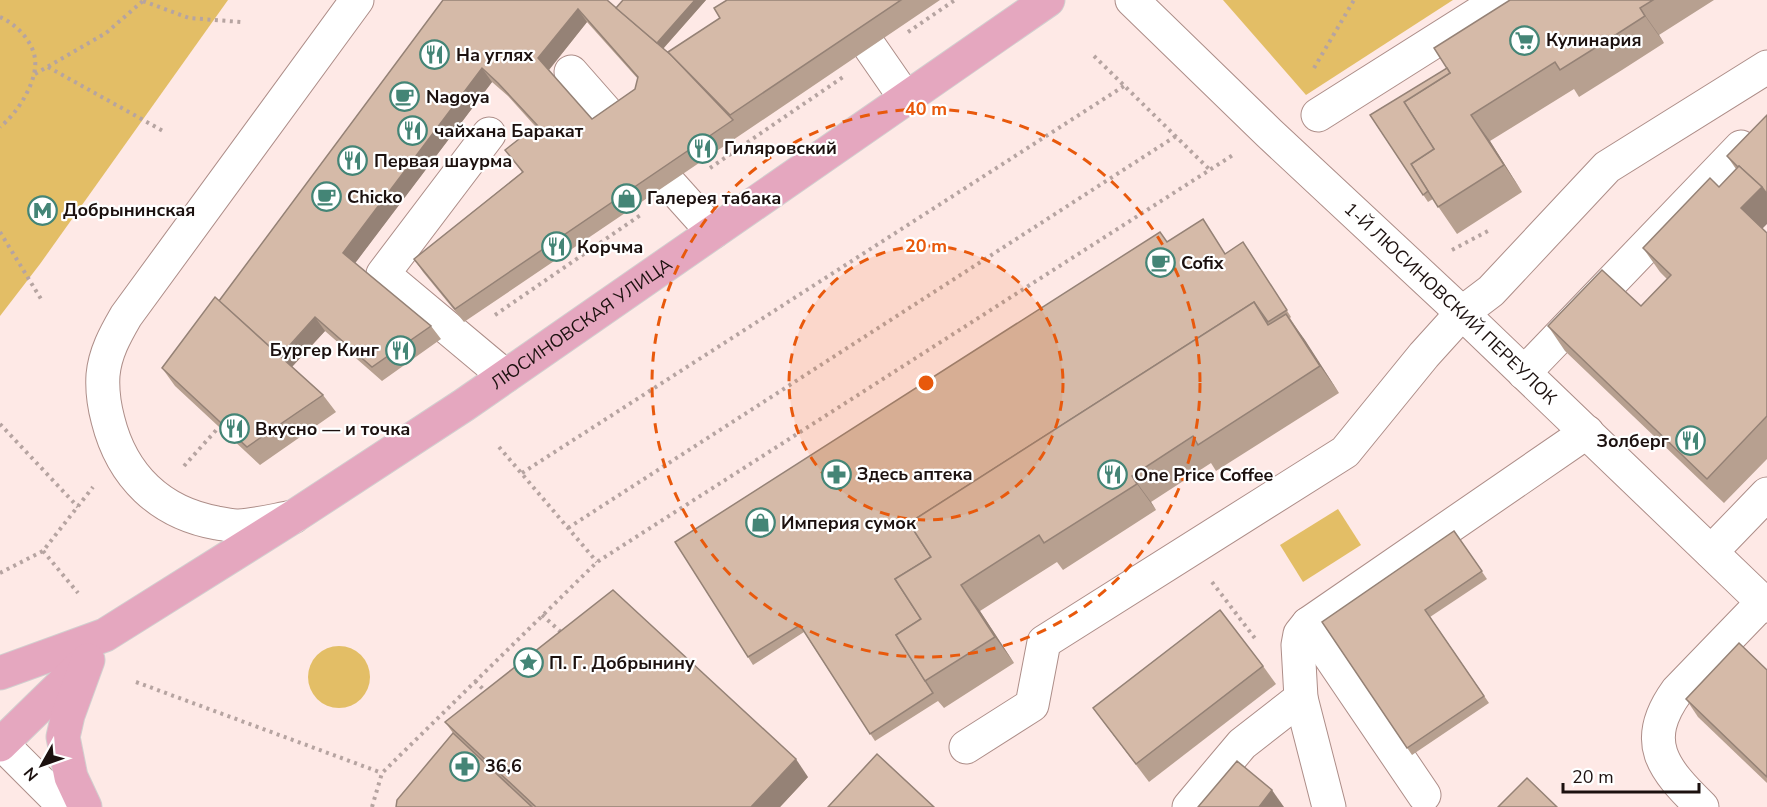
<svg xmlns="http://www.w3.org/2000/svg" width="1767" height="807" font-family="'Nunito Sans',sans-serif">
<rect width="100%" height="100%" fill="#fee9e6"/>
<g fill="#e3be66">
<path d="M0,0H228L40,264L0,316Z"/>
<path d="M1223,0H1453L1306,95Z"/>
<path d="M1338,509L1361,545L1303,582L1280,545Z"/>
<circle cx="339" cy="677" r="31"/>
</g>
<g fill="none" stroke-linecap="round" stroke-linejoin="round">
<defs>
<g id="minor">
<path id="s1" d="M1132,0L1269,133L1462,313L1767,606"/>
<path d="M870,47L906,99"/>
<path d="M571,72L615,122"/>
<path d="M1318,115L1500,0"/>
<path d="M489,134L383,274L505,376"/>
<path d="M669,183L713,232"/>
<path d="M1524,373L1741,147"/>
<path d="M293,517C276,520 257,525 239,526C232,526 224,524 217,523C160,513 122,476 108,420C104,405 102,390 103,375C105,353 115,335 126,316L357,0"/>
<path d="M1711,552L1767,494"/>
<path d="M1308,624L1424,795"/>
<path d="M0,742L65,807"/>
<path d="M966,747L1032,705L1044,642L1345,452L1424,355L1462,313L1491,291L1607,167L1767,67"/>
<path d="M1189,807L1242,744L1301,698"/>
<path d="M1329,807L1301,698L1298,645L1300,634L1308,624L1587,432"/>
<path d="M1702,807C1663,769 1640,742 1677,691L1763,602"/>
</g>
<g id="major">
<path id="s2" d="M0,673L105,635L293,517L464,405L1048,0"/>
<path d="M0,745L82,665"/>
<path d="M85,807L71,777L63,737L68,715L88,660"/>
</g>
</defs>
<use href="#minor" stroke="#ad8d88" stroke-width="35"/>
<use href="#major" stroke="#d2cfcf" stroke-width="35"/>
<g stroke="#b6a4a1" stroke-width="4" stroke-dasharray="3 4.5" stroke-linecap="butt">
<path d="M143,1L189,18L241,22"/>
<path d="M0,17C14,23 30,38 34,54C41,77 18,113 0,127"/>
<path d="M908,32L955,0"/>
<path d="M1094,56L1210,170"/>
<path d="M48,67L163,131"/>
<path d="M1314,68L1354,0"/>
<path d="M35,74L106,33L144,0"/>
<path d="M710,168L843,77"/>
<path d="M0,232L41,299"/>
<path d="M1452,250L1488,231"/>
<path d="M495,315L642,214"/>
<path d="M0,424L78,507"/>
<path d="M499,447L597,562"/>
<path d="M184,466L219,427"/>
<path d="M522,473L1124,86"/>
<path d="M568,528L1176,136"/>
<path d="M43,551L78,593"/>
<path d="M0,573L43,551L93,487"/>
<path d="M1212,582L1257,641"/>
<path d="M542,615L563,634"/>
<path d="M475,681L487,693"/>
<path d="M136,682L382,773"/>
<path d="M372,807L382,773L597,562L1233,155"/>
</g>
<use href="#minor" stroke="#fff" stroke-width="33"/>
<use href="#major" stroke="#e5a7bf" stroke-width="33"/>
</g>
<g fill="#b7a090" fill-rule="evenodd">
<path d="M443,0L616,8L706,0L663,49L672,56L668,52L720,18L727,0H940L464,322L423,272L414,259L522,172L505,150L535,126L508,96L492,82L355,263L431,326L441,339L382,381L325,331L292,367L323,395L336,412L260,465L175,386L162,368L219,301ZM587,22L638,79L635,89L592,119L549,70Z"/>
<path d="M1510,0H1714L1659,35L1664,43L1622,70L1579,97L1574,89L1490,141L1522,192L1457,234L1433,199L1428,202L1370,115L1447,68Z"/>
<path d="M1767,115L1762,229L1767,233V459L1724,503L1565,351L1548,326L1641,306L1667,279L1660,272L1643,248L1719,187L1736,169L1727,156Z"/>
<path d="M1167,242L1226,254L1248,249L1291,317L1290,318L1339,393L1216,471L1211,463L1151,502L1156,510L1063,570L1057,562L980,611L1014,663L944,708L938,701L875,741L804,632L753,665L748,657Z"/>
<path d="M1454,531L1487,579L1430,617L1489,703L1412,755L1322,622Z"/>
<path d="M1263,666L1276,684L1149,782L1093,708Z"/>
<path d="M1767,670V783L1698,717L1686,699Z"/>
<path d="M445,722L808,777L780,807H396L453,733Z"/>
</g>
<g fill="#958276">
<path d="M695,0H706L660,52L655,45Z"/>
<path d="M1640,8L1659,35L1664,43L1645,16Z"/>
<path d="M578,9L587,22L548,71L538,58Z"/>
<path d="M482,68L492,82L353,266L343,253Z"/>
<path d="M1471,115L1490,141L1522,192L1504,165Z"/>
<path d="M1762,187L1767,194V224L1758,233L1741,208Z"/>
<path d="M1286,314L1305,340L1339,393L1320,366Z"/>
<path d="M315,317L325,331L289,370L280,357Z"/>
<path d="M1132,476L1151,502L1156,510L1137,484Z"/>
<path d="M961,585L980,611L1014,663L995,637Z"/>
<path d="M796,759L808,777L780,807H751Z"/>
<path d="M1272,790L1284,807H1259Z"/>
</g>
<g fill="#d5baa8" stroke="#958276" stroke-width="1.5" fill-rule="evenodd">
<path d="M443,0H607L672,56L733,120L455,309L414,259L523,172L505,150L537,125L498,83L482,68L343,253L431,326L372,367L315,317L280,356L219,301ZM578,9L638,77L635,89L592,119L538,58Z"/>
<path d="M623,0H695L657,43L616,8Z"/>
<path d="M727,0H901L730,115L668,52L720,18L714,8Z"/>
<path d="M1510,0H1653L1640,8L1645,16L1603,43L1560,70L1555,62L1471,115L1504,165L1438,207L1411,164L1434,149L1404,102L1450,73L1434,48Z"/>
<path d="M1447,68L1450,73L1404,102L1434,149L1411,164L1428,191L1423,195L1370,115Z"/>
<path d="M1767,115V194L1762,187L1739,166L1738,167L1727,156Z"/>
<path d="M1739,166L1762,187L1741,208L1767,233V416L1707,479L1548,326L1602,270L1641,306L1671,275L1643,248L1710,178L1719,187Z"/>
<path d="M1203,219L1225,254L1243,242L1287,310L1268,322L1254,302L909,523L931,557L895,579L921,619L896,635L933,693L870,734L800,625L748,657L675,542L1160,232L1167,242Z"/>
<path d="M215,297L323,395L247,447L162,368Z"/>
<path d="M1254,302L1268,325L1286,314L1320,366L1198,445L1193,436L1132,476L1137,484L1044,543L1039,535L961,585L995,637L925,681L896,635L921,619L895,579L931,557L909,523Z"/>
<path d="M1454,531L1482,571L1425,610L1484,696L1407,748L1322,622Z"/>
<path d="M613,590L796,759L751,807H536L445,722Z"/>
<path d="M1220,610L1263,666L1136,764L1093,708Z"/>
<path d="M1739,643L1767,670V777L1686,699Z"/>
<path d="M453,733L532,807H396L397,800Z"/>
<path d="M877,754L934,807H828Z"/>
<path d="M1237,761L1272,790L1259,807H1198Z"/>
<path d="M1527,778L1557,807H1498Z"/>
</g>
<circle cx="926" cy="383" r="137" fill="#e8590c" fill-opacity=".12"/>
<g fill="none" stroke="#e8590c" stroke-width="3" stroke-dasharray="10 8">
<circle cx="926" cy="383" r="137"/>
<circle cx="926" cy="383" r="274"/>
</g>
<defs>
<symbol id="supermarket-ring" viewBox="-11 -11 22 22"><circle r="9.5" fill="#fff" stroke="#448576" stroke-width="1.5"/><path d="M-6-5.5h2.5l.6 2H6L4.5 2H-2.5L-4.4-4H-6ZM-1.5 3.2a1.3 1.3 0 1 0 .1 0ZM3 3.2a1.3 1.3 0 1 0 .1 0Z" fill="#448576"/></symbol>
<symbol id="restaurant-ring" viewBox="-11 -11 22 22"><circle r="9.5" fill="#fff" stroke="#448576" stroke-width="1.5"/><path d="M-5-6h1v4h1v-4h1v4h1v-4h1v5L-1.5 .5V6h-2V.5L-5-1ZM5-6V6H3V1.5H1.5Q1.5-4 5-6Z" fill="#448576"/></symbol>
<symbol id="cafe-ring" viewBox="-11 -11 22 22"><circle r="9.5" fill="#fff" stroke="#448576" stroke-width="1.5"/><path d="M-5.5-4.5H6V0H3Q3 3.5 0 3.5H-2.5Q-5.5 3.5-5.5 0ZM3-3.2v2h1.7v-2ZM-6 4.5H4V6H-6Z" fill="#448576"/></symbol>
<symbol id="shop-ring" viewBox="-11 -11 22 22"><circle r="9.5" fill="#fff" stroke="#448576" stroke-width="1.5"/><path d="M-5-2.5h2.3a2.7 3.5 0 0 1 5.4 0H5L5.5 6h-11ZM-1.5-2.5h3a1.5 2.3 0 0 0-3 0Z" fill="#448576"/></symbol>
<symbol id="metro-ring" viewBox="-11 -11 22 22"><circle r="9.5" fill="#fff" stroke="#448576" stroke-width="1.5"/><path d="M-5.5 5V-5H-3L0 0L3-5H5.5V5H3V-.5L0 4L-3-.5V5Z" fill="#448576"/></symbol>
<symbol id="pharmacy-ring" viewBox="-11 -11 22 22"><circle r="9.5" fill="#fff" stroke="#448576" stroke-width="1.5"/><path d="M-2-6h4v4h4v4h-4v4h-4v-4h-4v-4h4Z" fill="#448576"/></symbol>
<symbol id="sight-ring" viewBox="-11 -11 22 22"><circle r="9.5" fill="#fff" stroke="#448576" stroke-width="1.5"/><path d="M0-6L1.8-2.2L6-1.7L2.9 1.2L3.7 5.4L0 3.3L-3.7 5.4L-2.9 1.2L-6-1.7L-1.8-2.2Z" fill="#448576"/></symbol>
</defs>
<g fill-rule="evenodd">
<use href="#supermarket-ring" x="1508" y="24" width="33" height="33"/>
<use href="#restaurant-ring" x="418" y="38" width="33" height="33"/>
<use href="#cafe-ring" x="388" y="80" width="33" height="33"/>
<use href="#restaurant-ring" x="396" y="114" width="33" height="33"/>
<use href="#restaurant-ring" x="686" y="132" width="33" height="33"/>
<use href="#restaurant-ring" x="336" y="144" width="33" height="33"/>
<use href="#cafe-ring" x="310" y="180" width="33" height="33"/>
<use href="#shop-ring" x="610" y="182" width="33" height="33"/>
<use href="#metro-ring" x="26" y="194" width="33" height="33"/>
<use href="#restaurant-ring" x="540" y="230" width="33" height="33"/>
<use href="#cafe-ring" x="1144" y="246" width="33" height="33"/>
<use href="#restaurant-ring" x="384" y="334" width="33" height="33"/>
<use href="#restaurant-ring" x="218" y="412" width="33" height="33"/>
<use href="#restaurant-ring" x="1674" y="424" width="33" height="33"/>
<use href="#pharmacy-ring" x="820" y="458" width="33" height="33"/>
<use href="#restaurant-ring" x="1096" y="458" width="33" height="33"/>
<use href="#shop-ring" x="744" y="506" width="33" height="33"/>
<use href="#sight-ring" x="512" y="646" width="33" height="33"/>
<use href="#pharmacy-ring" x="448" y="750" width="33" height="33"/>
</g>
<g text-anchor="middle" stroke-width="4.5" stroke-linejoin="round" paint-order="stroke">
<g font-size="18" font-weight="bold" fill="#1c110f" stroke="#fff" text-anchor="start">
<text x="1546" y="46">Кулинария</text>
<text x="456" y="61">На углях</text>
<text x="426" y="103">Nagoya</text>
<text x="434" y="137">чайхана Баракат</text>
<text x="724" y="154">Гиляровский</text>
<text x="374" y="167">Первая шаурма</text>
<text x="347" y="203">Chicko</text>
<text x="647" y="204">Галерея табака</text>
<text x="63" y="216">Добрынинская</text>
<text x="577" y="253">Корчма</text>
<text x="1181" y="269">Cofix</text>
<text x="379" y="356" text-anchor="end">Бургер Кинг</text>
<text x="255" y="435">Вкусно — и точка</text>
<text x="1669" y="447" text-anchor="end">Золберг</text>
<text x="857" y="480">Здесь аптека</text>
<text x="1134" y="481">One Price Coffee</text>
<text x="781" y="529">Империя сумок</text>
<text x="549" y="669">П. Г. Добрынину</text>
<text x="485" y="772">36,6</text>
</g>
<g font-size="18" fill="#1c110f" stroke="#fff">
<text dy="6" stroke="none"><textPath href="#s1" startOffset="440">1-Й ЛЮСИНОВСКИЙ ПЕРЕУЛОК</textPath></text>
<text dy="6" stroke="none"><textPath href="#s2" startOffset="681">ЛЮСИНОВСКАЯ УЛИЦА</textPath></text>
</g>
</g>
<circle cx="926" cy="383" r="9" fill="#e8590c" stroke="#fff" stroke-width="3"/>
<g font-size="18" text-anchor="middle" font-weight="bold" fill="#e8590c" stroke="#fff" stroke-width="4.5" stroke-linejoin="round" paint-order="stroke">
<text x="926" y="115">40 m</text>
<text x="926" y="252">20 m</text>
</g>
<g transform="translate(42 765) rotate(230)" stroke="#ffffff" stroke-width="4.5" paint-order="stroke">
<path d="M0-4.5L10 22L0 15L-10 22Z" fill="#1c110f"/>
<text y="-9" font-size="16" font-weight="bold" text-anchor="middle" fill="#1c110f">N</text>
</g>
<path d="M1563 783v9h136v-9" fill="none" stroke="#1c110f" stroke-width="3"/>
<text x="1572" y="783" font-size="18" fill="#1c110f" stroke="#ffffff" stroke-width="4.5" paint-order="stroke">20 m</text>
</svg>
